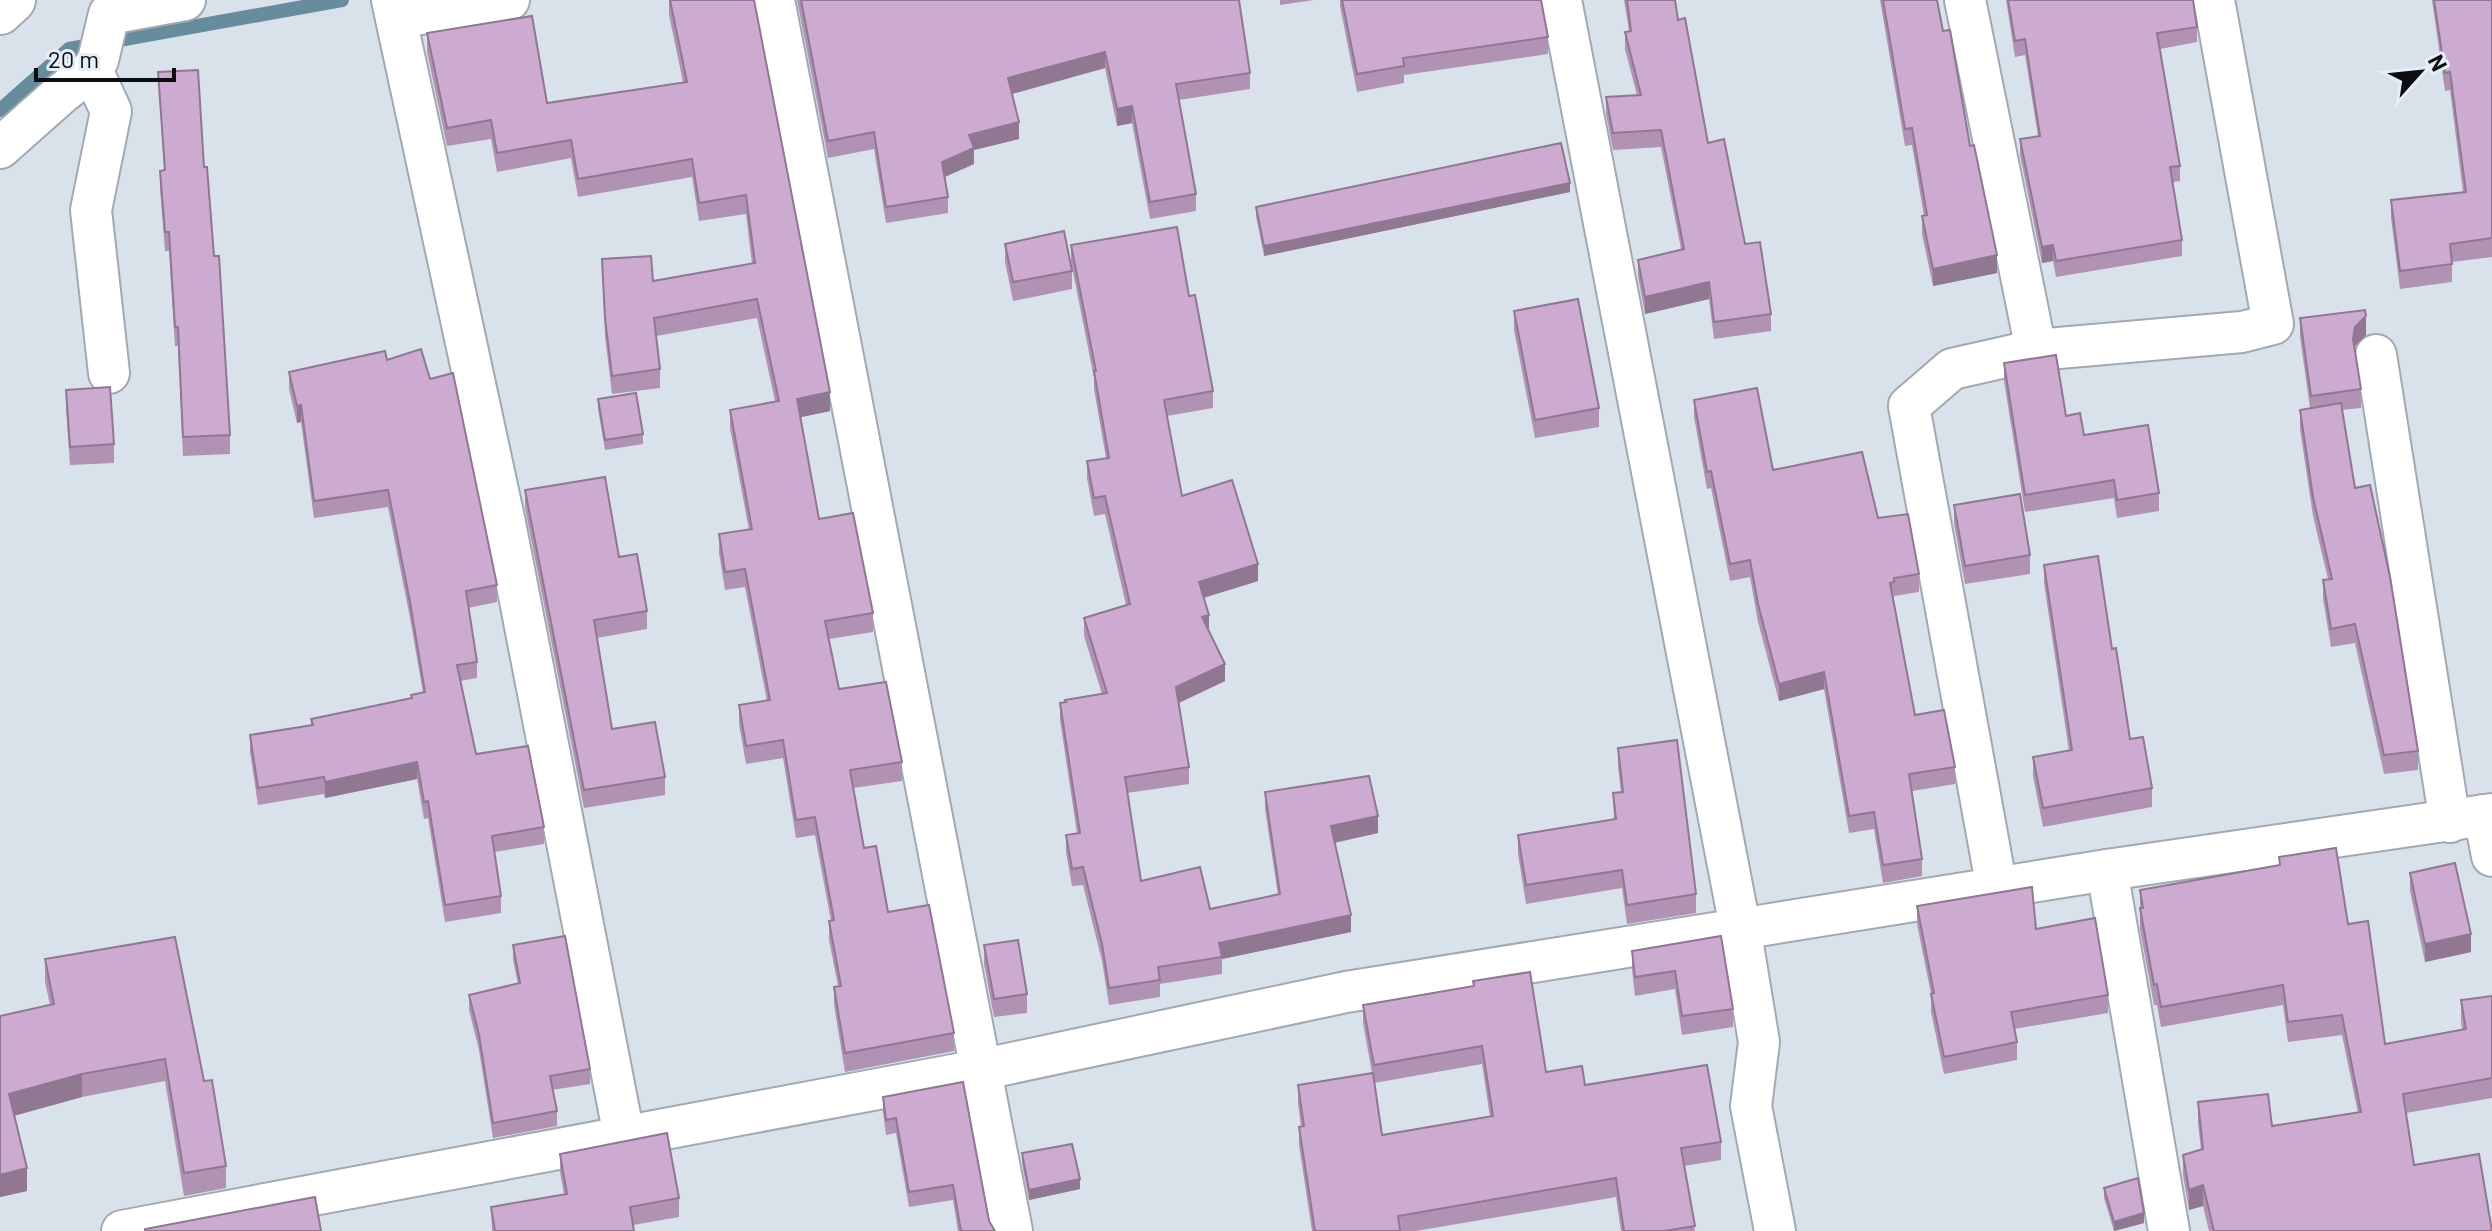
<svg xmlns="http://www.w3.org/2000/svg" width="2492" height="1231" font-family="Barlow,sans-serif">
<rect width="100%" height="100%" fill="#d9e2ea"/>
<g fill="none" stroke-linecap="round" stroke-linejoin="round">
<path stroke="#678c9e" stroke-width="14" d="M0,110L69,49L342,0"/>
<defs>
<g id="street">
<path d="M392,0L505,523L624,1136"/>
<path d="M774,0L1012,1231"/>
<path d="M1561,0L1740,927L1759,1042L1751,1106L1775,1231"/>
<path d="M1965,0L2036,350"/>
<path d="M396,18L509,0"/>
<path d="M92,70L111,111L91,210L109,373"/>
<path d="M0,148L62,93L92,70L98,60L109,14L185,0"/>
<path d="M2376,355L2450,822"/>
<path d="M2484,815L2492,856"/>
<path d="M2107,870L2169,1231"/>
<path d="M1997,889L1909,406L1952,369L2036,350L2242,332L2273,324L2214,0"/>
<path d="M122,1231L979,1070L1346,992L2107,870L2492,814"/>
</g>
<path id="secondary" d="M0,12L13,0"/>
</defs>
<use href="#street" stroke="#a1a9b2" stroke-width="44"/>
<use href="#secondary" stroke="#a1a9b2" stroke-width="48"/>
<use href="#street" stroke="#fff" stroke-width="40"/>
<use href="#secondary" stroke="#fff" stroke-width="44"/>
</g>
<g fill="#b092b3" fill-rule="evenodd">
<path d="M669,0H754L830,411L801,417L819,519L873,613V632L829,639L839,689L902,762V781L853,788L864,848L888,912L954,1033V1051L845,1072L834,1005V987L838,986L829,940V921H831L815,835L796,838L783,758L746,764L739,724V705L767,701L745,587L725,590L719,553V534L749,530L730,428V410L775,401L757,318L656,336L660,369V388L612,394L605,336L602,259L653,281L752,264L746,214L699,221L692,177L578,197L571,158L497,172L491,139L447,146L427,52V33L547,103L683,82L669,15Z"/>
<path d="M797,0H1239L1250,73V89L1179,100L1196,194V211L1150,219L1132,123L1117,126L1105,68L1012,94L1019,139L974,150V164L945,177L948,197V213L886,223L874,149L828,158Z"/>
<path d="M1280,0H1314L1280,5Z"/>
<path d="M1340,0H1541L1548,37V54L1404,75V83L1357,92L1340,6Z"/>
<path d="M1624,0H1675L1678,20L1708,143L1771,314V331L1714,339L1709,299L1645,314L1638,276V260L1681,249L1661,147L1613,150L1606,114V97L1637,95L1625,49V32L1629,31Z"/>
<path d="M1880,0H1937L1943,31L1970,146L1997,273L1933,286L1922,234V216H1924L1912,145L1905,146Z"/>
<path d="M2006,0H2193L2197,27V42L2160,49L2180,166V181L2173,182L2182,240V256L2056,277L2053,261L2042,263L2020,155V139L2038,136L2025,55L2015,57Z"/>
<path d="M2432,0H2492V257L2452,262V282L2400,289L2391,218V200L2463,192L2450,90L2445,91Z"/>
<path d="M158,72L204,167L230,435V454L183,456L178,346H175L169,251H165L160,189V171L164,170Z"/>
<path d="M1570,192L1264,256L1256,216V207Z"/>
<path d="M1005,244L1072,271V289L1013,301L1005,262Z"/>
<path d="M1071,245L1189,296L1213,391V408L1167,416L1182,496L1258,581L1204,598L1209,632L1225,681L1179,703L1189,767V784L1127,793L1141,881L1210,909L1278,895L1265,809V792L1378,833L1335,843L1351,932L1222,959V974L1160,984V997L1109,1005L1102,961L1083,885L1072,886L1066,852V835L1077,833L1060,720V703L1102,694L1084,636V618L1126,605L1105,514L1094,516L1087,478V461L1106,458L1094,389V378L1071,262Z"/>
<path d="M1514,311L1599,408V427L1535,438L1514,330Z"/>
<path d="M2300,318L2366,335L2355,346L2361,389V408L2342,410L2355,488L2418,751V770L2384,774L2355,643L2331,647L2323,599V580L2328,579L2313,516L2300,429V410L2310,408L2300,337Z"/>
<path d="M387,360L430,379L497,585V602L468,608L477,662V678L460,681L476,754L544,827V844L494,852L501,896V913L445,922L428,818L424,819L417,779L325,798L324,794L258,805L250,752V735L311,726V719L411,698L423,693L410,618L388,507L314,518L301,422L297,423L289,389V372Z"/>
<path d="M2004,363L2066,416L2084,435L2159,493V511L2117,518L2114,498L2025,512L2004,381Z"/>
<path d="M66,390L114,444V463L70,465L66,408Z"/>
<path d="M598,399L643,434V444L605,450L598,409Z"/>
<path d="M1694,400L1773,470L1878,518L1919,574V592L1894,596V600L1915,715L1955,767V784L1912,791L1922,859V876L1883,883L1874,829L1849,833L1824,689L1779,701L1758,622L1750,577L1730,581L1711,488L1707,489L1694,417Z"/>
<path d="M525,490L619,557L647,611V629L597,638L612,729L665,777V795L584,808L525,508Z"/>
<path d="M1954,505L2030,555V574L1965,584L1954,524Z"/>
<path d="M2044,565L2112,649L2130,739L2152,788V807L2043,827L2033,776V757L2069,751L2044,583Z"/>
<path d="M1618,748L1696,894V913L1627,924L1622,888L1526,904L1518,854V835L1614,820L1613,793L1621,792L1618,766Z"/>
<path d="M2279,857L2348,924L2385,1044L2462,1029L2461,1020V1000L2492,996V1098L2406,1113L2414,1165L2492,1231H2209L2203,1206L2189,1210L2183,1175V1155L2201,1149L2198,1123V1102L2272,1126L2358,1113L2342,1035L2288,1042L2283,1005L2161,1027L2157,1005H2154L2140,929V890L2279,865Z"/>
<path d="M2410,873L2471,952L2425,962L2410,891Z"/>
<path d="M1917,906L2036,929L2108,995V1013L2014,1029L2017,1042V1060L1944,1074L1931,1012V994L1917,924Z"/>
<path d="M1721,936L1733,1009V1027L1682,1035L1675,989L1635,996L1632,969V951Z"/>
<path d="M513,945L590,1069V1084L552,1090L557,1111V1126L493,1138L479,1050L469,1010V995L518,984L513,960Z"/>
<path d="M984,945L1027,994V1013L994,1017L984,964Z"/>
<path d="M45,959L204,1081L226,1166V1188L184,1196L165,1081L82,1097L14,1116L27,1191L0,1197V1016L50,1005L45,982Z"/>
<path d="M1473,981L1546,1072L1585,1085L1721,1142V1160L1684,1166L1695,1231H1621L1616,1197L1416,1231H1312L1299,1145V1127H1301L1298,1103V1085L1372,1073L1363,1023V1005L1473,986ZM1482,1064L1490,1117L1382,1135L1374,1083Z"/>
<path d="M883,1097L989,1221L995,1231H958L953,1200L909,1207L896,1133L886,1135L883,1112Z"/>
<path d="M1022,1153L1080,1189L1029,1200L1022,1163Z"/>
<path d="M560,1154L679,1198V1217L633,1225L634,1231H492L491,1207L564,1194L560,1172Z"/>
<path d="M2104,1188L2144,1223L2114,1231L2104,1198Z"/>
</g>
<g fill="#907792">
<path d="M1105,52V68L1008,95V78Z"/>
<path d="M1132,106V123L1117,126V109Z"/>
<path d="M1019,122V139L974,150V164L942,178V162L969,135Z"/>
<path d="M1570,183V192L1264,256V246Z"/>
<path d="M2053,245V261L2042,263V247Z"/>
<path d="M1997,255V273L1933,286V269Z"/>
<path d="M1709,282V299L1645,314V297Z"/>
<path d="M2366,316V335L2355,346L2353,339L2355,327Z"/>
<path d="M830,392V411L797,418V399Z"/>
<path d="M301,405V422L297,423V406Z"/>
<path d="M1258,564V581L1199,599V582Z"/>
<path d="M1209,615V632L1202,617Z"/>
<path d="M1225,664V681L1176,704V687Z"/>
<path d="M1824,672V689L1779,701V684Z"/>
<path d="M417,762V779L325,798V782Z"/>
<path d="M1378,816V833L1331,843V826Z"/>
<path d="M1351,915V932L1222,959L1219,943Z"/>
<path d="M2471,934V952L2425,962V944Z"/>
<path d="M82,1074V1097L9,1117V1094Z"/>
<path d="M27,1168V1191L0,1197V1175Z"/>
<path d="M1080,1179V1189L1029,1200V1190Z"/>
<path d="M2203,1185V1206L2189,1210V1190Z"/>
<path d="M2144,1213V1223L2114,1231V1222Z"/>
</g>
<g fill="#cdaad0" stroke="#907792" stroke-width="2">
<path d="M670,0H754L830,392L797,399L819,519L853,513L873,613L825,621L839,689L886,682L902,762L850,770L864,848L876,846L888,912L929,905L954,1033L845,1053L834,987L841,986L829,921L834,920L815,817L796,820L783,740L746,746L739,705L770,700L745,569L725,572L719,534L752,529L730,410L779,401L757,299L654,318L660,369L612,376L605,318L602,259L651,256L653,281L755,263L746,195L699,203L692,159L578,179L571,140L497,153L491,120L447,128L427,33L532,16L547,103L687,82Z"/>
<path d="M801,0H1239L1250,73L1176,84L1196,194L1150,202L1132,106L1117,109L1105,52L1008,78L1019,122L969,135L974,148L942,162L948,197L886,207L874,132L828,141Z"/>
<path d="M1342,0H1541L1548,37L1403,58L1404,66L1357,74Z"/>
<path d="M1627,0H1675L1678,20L1685,18L1708,143L1724,139L1745,244L1760,242L1771,314L1714,322L1709,282L1645,297L1638,260L1684,249L1661,130L1613,133L1606,97L1641,95L1625,32L1631,31Z"/>
<path d="M1883,0H1937L1943,31L1950,30L1970,146L1974,145L1997,255L1933,269L1922,216L1927,215L1912,128L1905,129Z"/>
<path d="M2008,0H2193L2197,27L2157,33L2180,166L2170,167L2182,240L2056,261L2053,245L2042,247L2020,139L2040,136L2025,39L2015,41Z"/>
<path d="M2434,0H2492V238L2450,244L2452,264L2400,271L2391,200L2466,192L2450,72L2445,73Z"/>
<path d="M198,70L204,167H207L214,256H219L230,435L183,437L178,327H175L169,232H165L160,171L165,170L158,72Z"/>
<path d="M1561,143L1570,183L1264,246L1256,207Z"/>
<path d="M1177,227L1189,296L1195,295L1213,391L1164,400L1182,496L1232,480L1258,564L1199,582L1209,615L1202,617L1225,664L1176,687L1189,767L1125,777L1141,881L1200,867L1210,909L1280,894L1265,792L1369,776L1378,816L1331,826L1351,915L1219,943L1222,957L1158,967L1160,980L1109,988L1102,944L1083,867L1072,869L1066,835L1080,833L1060,703L1066,702L1065,700L1107,693L1084,618L1130,604L1105,496L1094,498L1087,461L1109,458L1094,371H1096L1071,245Z"/>
<path d="M1064,231L1072,271L1013,282L1005,244Z"/>
<path d="M1578,299L1599,408L1535,420L1514,311Z"/>
<path d="M2365,310L2366,316L2355,327L2353,339L2361,389L2311,396L2300,318Z"/>
<path d="M421,349L430,379L453,373L497,585L466,591L477,662L457,665L476,754L528,746L544,827L492,836L501,896L445,905L428,801L424,802L417,762L325,782L324,777L258,788L250,735L313,725L311,719L412,698L411,695L425,692L410,602L388,490L314,501L301,405L297,406L289,372L385,351L387,360Z"/>
<path d="M2056,355L2066,416L2080,413L2084,435L2148,425L2159,493L2117,500L2114,480L2025,495L2004,363Z"/>
<path d="M110,387L114,444L70,447L66,390Z"/>
<path d="M1757,388L1773,470L1862,452L1878,518L1908,514L1919,574L1894,578V582L1890,583L1915,715L1944,710L1955,767L1909,774L1922,859L1883,865L1874,812L1849,816L1824,672L1779,684L1758,604L1750,560L1730,564L1711,471L1707,472L1694,400Z"/>
<path d="M636,393L643,434L605,440L598,399Z"/>
<path d="M2341,403L2355,488L2370,485L2390,577L2418,751L2384,755L2355,624L2331,629L2323,580L2332,579L2313,497L2300,410Z"/>
<path d="M605,477L619,557L637,554L647,611L594,620L612,729L655,722L665,777L584,790L525,490Z"/>
<path d="M2020,494L2030,555L1965,566L1954,505Z"/>
<path d="M2098,556L2112,649L2116,648L2130,739L2143,737L2152,788L2043,808L2033,757L2072,750L2044,565Z"/>
<path d="M1677,740L1696,894L1627,905L1622,870L1526,885L1518,835L1616,819L1613,793L1623,792L1618,748Z"/>
<path d="M2336,848L2348,924L2368,921L2385,1044L2466,1029L2461,1000L2492,996V1078L2403,1094L2414,1165L2479,1154L2492,1231H2214L2203,1185L2189,1190L2183,1155L2203,1149L2198,1102L2268,1094L2272,1126L2361,1112L2342,1015L2288,1022L2283,985L2161,1007L2157,984L2154,985L2140,908H2143L2140,890L2280,865L2279,857Z"/>
<path d="M2455,863L2471,934L2425,944L2410,873Z"/>
<path d="M2032,887L2036,929L2095,918L2108,995L2011,1012L2017,1042L1944,1057L1931,994L1934,993L1917,906Z"/>
<path d="M565,936L590,1069L550,1076L557,1111L493,1123L479,1035L469,995L520,983L513,945Z"/>
<path d="M1721,936L1733,1009L1682,1016L1675,971L1635,977L1632,951Z"/>
<path d="M175,937L204,1081L212,1080L226,1166L184,1173L165,1059L82,1074L9,1094L27,1168L0,1175V1016L54,1004L45,959Z"/>
<path d="M1018,940L1027,994L994,999L984,945Z"/>
<path d="M1530,972L1546,1072L1582,1066L1585,1085L1707,1065L1721,1142L1681,1148L1695,1226L1664,1231H1624L1616,1178L1398,1216L1400,1231H1315L1299,1127L1304,1126L1298,1085L1373,1073L1382,1135L1493,1116L1482,1046L1374,1065L1363,1005L1474,986L1473,981Z"/>
<path d="M963,1082L989,1221L995,1231H961L953,1185L909,1192L896,1118L886,1120L883,1097Z"/>
<path d="M667,1133L679,1198L630,1207L634,1231H495L491,1207L567,1194L560,1154Z"/>
<path d="M1072,1144L1080,1179L1029,1190L1022,1153Z"/>
<path d="M2138,1178L2144,1213L2114,1222L2104,1188Z"/>
<path d="M315,1197L321,1231H145V1229Z"/>
</g>
<g transform="translate(2420 72) rotate(63)" stroke="#e6eff8" stroke-width="6" paint-order="stroke">
<path d="M0-6L14 30L0 20L-14 30Z" fill="#0b0e11"/>
<text y="-12" font-size="22" font-weight="bold" text-anchor="middle" fill="#0b0e11">N</text>
</g>
<path d="M36 68v12h138v-12" fill="none" stroke="#0b0e11" stroke-width="4"/>
<text x="48" y="68" font-size="24" fill="#0b0e11" stroke="#e6eff8" stroke-width="6" paint-order="stroke">20 m</text>
</svg>
